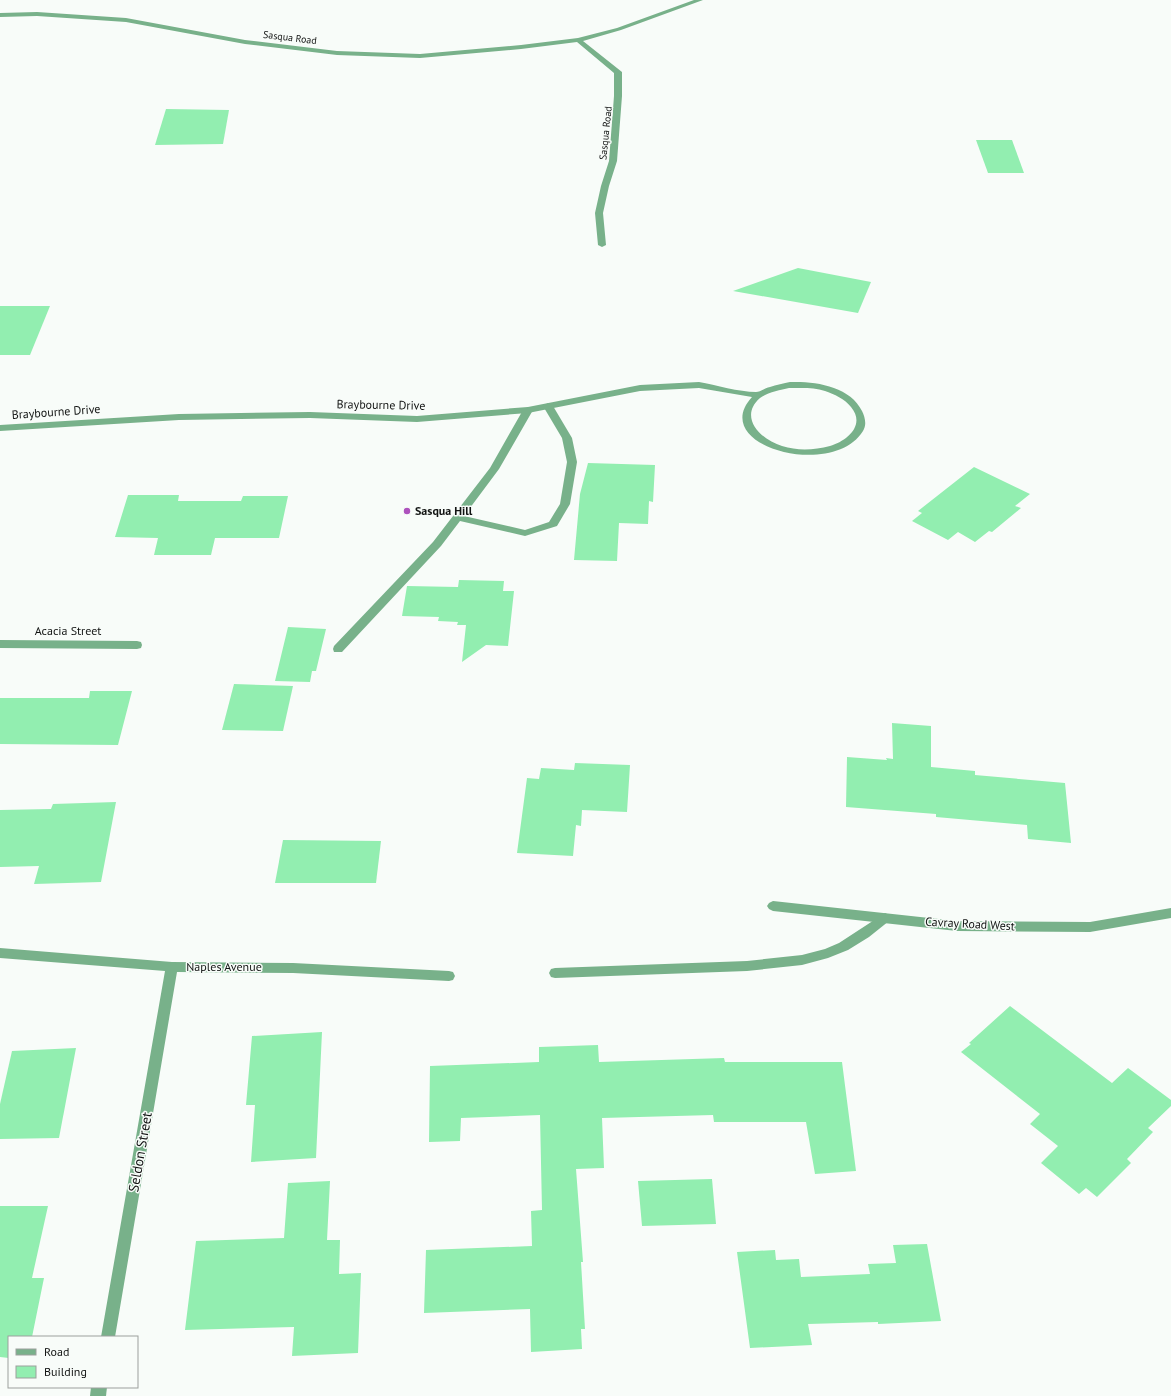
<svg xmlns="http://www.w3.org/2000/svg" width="1171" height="1396" font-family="'PT Sans',sans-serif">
<rect width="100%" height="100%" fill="#f8fcf9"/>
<g fill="#92eeb0">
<path d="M166,109L229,110L223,144L155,145Z"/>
<path d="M976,140H1012L1024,173H988Z"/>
<path d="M798,268L871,282L858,313L733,291Z"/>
<path d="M0,306H50L30,355H0Z"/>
<path d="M588,463L655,465L653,502L649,501L648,524L619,523L617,561L574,560L580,494Z"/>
<path d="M974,467L1030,494L1015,506L1021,508L992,532L989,531L975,542L958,532L948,540L912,521L922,513L918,511Z"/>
<path d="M128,495H179L178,501H241L243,496H288L279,538H215L211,555H154L158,538L115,537Z"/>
<path d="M459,580L504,581L503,591H514L508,646L486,645L462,662L466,625H457L458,622L438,621L439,617L402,616L407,586L458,587Z"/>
<path d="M288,627L326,629L316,671H312L310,682L275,681Z"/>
<path d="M234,684L293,686L283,731L222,730Z"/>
<path d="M90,691H132L118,745L0,744V698H89Z"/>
<path d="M892,723L931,726V767L975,771V775L1065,783L1071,843L1028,839L1027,825L936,817V814L846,807L847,757L887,760L886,758L893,759Z"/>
<path d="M575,763L630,765L627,812L582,810L581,826L576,825L573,856L517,853L527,778L539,779L541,768L574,770Z"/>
<path d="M116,802L101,882L34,884L39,866L0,867V810L51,809L53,804Z"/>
<path d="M283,840L381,841L376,883H275Z"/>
<path d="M1010,1006L1112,1083L1128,1068L1171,1100V1106L1148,1128L1153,1132L1127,1159L1131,1163L1097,1197L1086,1188L1079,1194L1041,1163L1058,1146L1030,1124L1040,1114L961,1052L971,1044L969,1043Z"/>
<path d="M322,1032L316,1158L251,1162L255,1105H246L252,1036Z"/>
<path d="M598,1045L599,1062L724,1058L725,1062H842L856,1171L815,1174L806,1122H714L713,1115L602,1118L604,1168L576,1169L583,1262H581L585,1329H581L582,1349L531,1352L530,1309L424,1313L426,1250L532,1246L531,1211L542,1210L540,1115L461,1118L460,1141L429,1142L430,1066L539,1062V1047Z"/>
<path d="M76,1048L59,1138L0,1139V1104L12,1051Z"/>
<path d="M712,1179L716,1224L642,1226L638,1181Z"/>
<path d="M330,1181L327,1240H340L339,1274L361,1273L358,1353L292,1356L294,1327L185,1330L196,1241L284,1238L288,1183Z"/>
<path d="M0,1206H48L32,1278H44L32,1337H9V1358L0,1357Z"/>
<path d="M927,1244L941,1321L878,1324V1322L808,1324L812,1345L750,1348L737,1252L775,1250L776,1260L799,1259L801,1277L870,1274L868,1264L896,1263L893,1245Z"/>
</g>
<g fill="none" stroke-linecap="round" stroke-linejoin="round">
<g fill="#78b18a" fill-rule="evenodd">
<path d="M548,403L553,406L572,438L577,462L570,504L557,526L525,536L460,521L441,546L342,652H334L333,649L334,646L433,542L490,468L523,410L528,407L533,410L499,469L464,516L525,530L549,522L560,504L567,462L562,438L543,406Z"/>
<path d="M885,913L889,915L891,918L889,921L869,937L848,950L828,958L802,965L747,971L555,978L551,977L549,973L551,969L555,968L747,961L802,955L825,949L839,943Z"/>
</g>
<g fill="#78b18a" fill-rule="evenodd">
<path d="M694,0H703L621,30L583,41L622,72V96L617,161L609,186L603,213L606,245L602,247L598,245L595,213L601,186L609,161L614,96V73L577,42L521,49L420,58L337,55L245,44L126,22L37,16L0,17V13L37,12L126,18L245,40L337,51L420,54L521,45L578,38L617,28Z"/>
<path d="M699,382C716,385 739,392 756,392C760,392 765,388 770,387C776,385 784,383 790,382C815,381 850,386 862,411C865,417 867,425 863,431C833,480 707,446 752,397L699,388L640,391L528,413L417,422L310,418L179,420L0,431V425L179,414L310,412L417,416L528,407L640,385ZM789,388C801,388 814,387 825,391C834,394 845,399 851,407C866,425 847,441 830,446C814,450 798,451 782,446C761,440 738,417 760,398C768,392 780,390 789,388Z"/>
<path d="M0,640L137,641L141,642L142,645L141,648L137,649L0,648Z"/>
<path d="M773,901L957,921L1090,922L1171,908V918L1090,932L957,931L773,911L769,909L767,906L769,903Z"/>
<path d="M0,948L172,962L293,963L449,971L453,972L455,976L453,980L449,981L293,973L177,972L115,1337H101L165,971L0,958Z"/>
<path d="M91,1387H107L106,1396H90Z"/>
</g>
</g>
<circle fill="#ad52bd" stroke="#f8fcf9" stroke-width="1.5" cx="407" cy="511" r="4"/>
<g text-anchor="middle" stroke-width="3" stroke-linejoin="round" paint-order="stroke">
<g font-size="10" fill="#111312" stroke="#f8fcf9">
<text transform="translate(290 37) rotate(7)" y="4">Sasqua Road</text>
<text transform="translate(605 133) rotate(-84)" y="4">Sasqua Road</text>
</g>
<g font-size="12" fill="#111312" stroke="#f8fcf9">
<text transform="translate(381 405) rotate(1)" y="4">Braybourne Drive</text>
<text transform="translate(56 412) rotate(-4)" y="4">Braybourne Drive</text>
<text x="68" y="635">Acacia Street</text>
<text transform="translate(970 924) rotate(3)" y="4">Cavray Road West</text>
<text x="224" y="971">Naples Avenue</text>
</g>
<g font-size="12" font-weight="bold" fill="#111312" stroke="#f8fcf9" text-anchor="start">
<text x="415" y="515">Sasqua Hill</text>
</g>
<g font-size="14" fill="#111312" stroke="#f8fcf9">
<text transform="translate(140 1152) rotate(-80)" y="5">Seldon Street</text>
</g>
</g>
<rect x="8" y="1336" width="130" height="52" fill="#f8fcf9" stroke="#9c9f9d"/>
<rect x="16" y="1349" width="20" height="6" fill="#78b18a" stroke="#9c9f9d"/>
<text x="44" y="1356" font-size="12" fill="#111312">Road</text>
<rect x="16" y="1366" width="20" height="12" fill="#92eeb0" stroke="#9c9f9d"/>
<text x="44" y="1376" font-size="12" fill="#111312">Building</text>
</svg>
